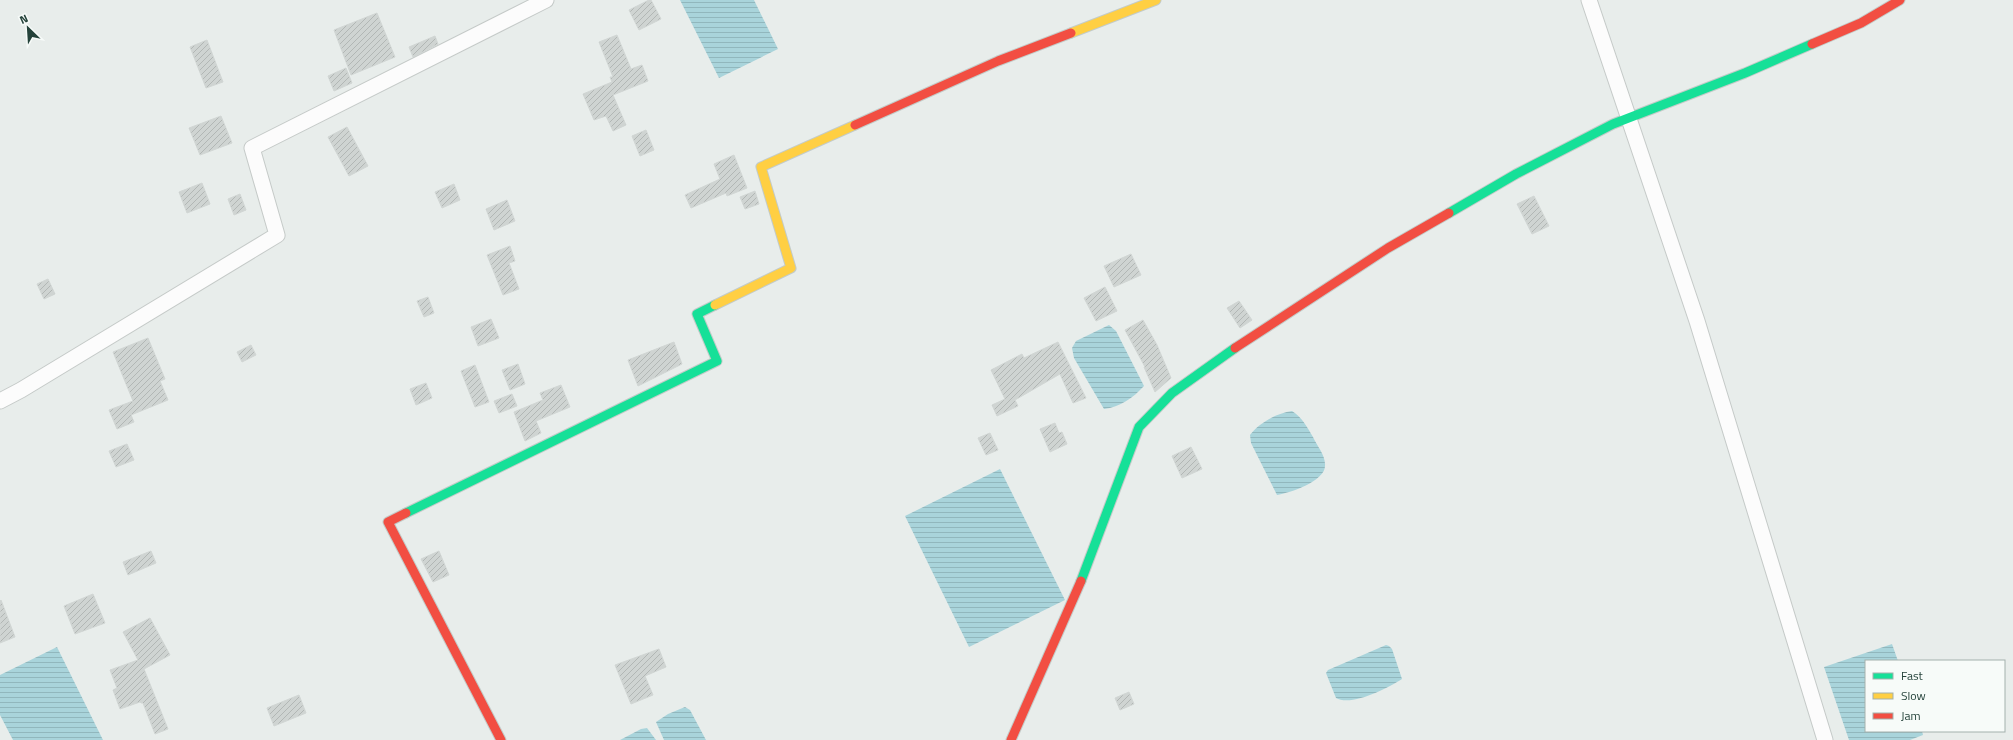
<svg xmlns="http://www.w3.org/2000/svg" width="2013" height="740" font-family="'Titillium Web',sans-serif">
<defs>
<pattern id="water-rules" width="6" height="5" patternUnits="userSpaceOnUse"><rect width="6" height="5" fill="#a9d4db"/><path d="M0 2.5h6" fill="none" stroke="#91b7bd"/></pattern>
<pattern id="building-hatch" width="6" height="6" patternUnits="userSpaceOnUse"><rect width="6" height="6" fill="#cfd4d2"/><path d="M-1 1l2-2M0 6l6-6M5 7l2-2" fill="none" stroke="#b2b7b5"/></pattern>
</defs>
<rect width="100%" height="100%" fill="#e8edeb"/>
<g fill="url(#water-rules)">
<path d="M680,0H754L778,49L719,78Z"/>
<path d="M1109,325L1116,331L1144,386C1133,398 1120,407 1104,409L1074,358L1072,348L1076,341Z"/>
<path d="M1292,411C1302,417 1307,427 1313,437C1317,446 1326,456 1325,466C1325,481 1290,493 1277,495L1251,443L1250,435C1259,423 1277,413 1292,411Z"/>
<path d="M1000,469L1065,600L969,647L905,516Z"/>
<path d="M1892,644L1898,661H1866V731H1922L1923,735L1910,740H1849L1824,667Z"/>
<path d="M1386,645L1389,646L1392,649L1402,679C1388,688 1351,707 1336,698L1326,673L1328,670Z"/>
<path d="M57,647L103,740H13L0,715V675Z"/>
<path d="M685,707L690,710L706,740H664L656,722L668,714Z"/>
<path d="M647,728L656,740H620L641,729Z"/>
</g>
<g fill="url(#building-hatch)" stroke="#d1d6d4">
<path d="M649,0H651L661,19L639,30L629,10Z"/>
<path d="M377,13L395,57L351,75L334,30Z"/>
<path d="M617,35L631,69L642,65L648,81L613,95L626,125L613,131L606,116L594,120L583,94L612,82L610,77H613L599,42Z"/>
<path d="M435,36L438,44L413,57L409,47Z"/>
<path d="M207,40L223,82L206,88L190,47Z"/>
<path d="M346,68L352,83L334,91L328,76Z"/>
<path d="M221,116L232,143L200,155L189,128Z"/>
<path d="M347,127L368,166L349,176L328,137Z"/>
<path d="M646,130L654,150L640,156L632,136Z"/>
<path d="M734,155L747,188L727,196L726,193L691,208L685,195L720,179L714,164Z"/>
<path d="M202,183L210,204L187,213L179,192Z"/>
<path d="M454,184L460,200L442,208L435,192Z"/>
<path d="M755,191L759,204L745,209L740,197Z"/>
<path d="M240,194L246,210L234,215L228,199Z"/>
<path d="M1534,196L1549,226L1532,234L1517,204Z"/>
<path d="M507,200L515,221L494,230L486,209Z"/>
<path d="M510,246L515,261L509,263L519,289L503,295L487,255Z"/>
<path d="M1131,254L1141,275L1114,287L1104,266Z"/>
<path d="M48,279L55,294L44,299L37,284Z"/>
<path d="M1105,287L1117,311L1096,321L1084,298Z"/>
<path d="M428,297L434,313L424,317L417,301Z"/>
<path d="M1239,301L1252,320L1240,328L1227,308Z"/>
<path d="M491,319L499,338L478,346L471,327Z"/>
<path d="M1143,320L1157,345L1171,378L1155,392L1144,367H1145L1125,330Z"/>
<path d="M148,338L165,379L160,381L168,400L131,415L134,422L117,429L109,410L133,401L113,352Z"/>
<path d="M674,342L682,364L638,386L628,360Z"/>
<path d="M1058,342L1086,398L1073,403L1060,374L1015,400L1018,406L997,416L992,405L1005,399L991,370L1022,354L1024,358Z"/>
<path d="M251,345L256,355L242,362L237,352Z"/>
<path d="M518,364L525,384L510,390L502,370Z"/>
<path d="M475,365L489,402L475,407L461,371Z"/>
<path d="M426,383L432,398L416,405L410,389Z"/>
<path d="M561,385L570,407L536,421L541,433L525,441L514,412L543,400L540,393Z"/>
<path d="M512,394L517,406L499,413L494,401Z"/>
<path d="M1055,423L1059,433L1062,432L1067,444L1050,452L1040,429Z"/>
<path d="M990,433L998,450L986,455L978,438Z"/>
<path d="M127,444L134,460L116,467L109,451Z"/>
<path d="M1191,447L1202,469L1182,478L1172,456Z"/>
<path d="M151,551L156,563L128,575L123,562Z"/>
<path d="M439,551L449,575L433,582L421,559Z"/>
<path d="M93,594L105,623L75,634L64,606Z"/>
<path d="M1,600L15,637L0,643V601Z"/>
<path d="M150,618L170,655L144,669L168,729L155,734L143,703H141L140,702L120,709L113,690L117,688L110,670L138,660L123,632Z"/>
<path d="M659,649L666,667L645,676L653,695L631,704L615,665Z"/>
<path d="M1129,692L1134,704L1120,710L1115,698Z"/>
<path d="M299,695L306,713L274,726L267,708Z"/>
</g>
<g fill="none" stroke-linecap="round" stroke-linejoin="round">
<defs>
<g id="street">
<path d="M1589,0L1697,321L1825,740"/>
<path d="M0,401L21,390L277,235L252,148L546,0"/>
</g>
<g id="fast">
<path d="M1449,213L1516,174L1613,124L1745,73L1812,44"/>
<path d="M406,513L717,361L697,314L715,305"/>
<path d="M1081,581L1139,427L1172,393L1235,348"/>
</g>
<g id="slow">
<path d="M1071,33L1156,0"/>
<path d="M715,305L791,268L761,167L855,125"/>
</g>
<g id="jam">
<path d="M1812,44L1861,23L1900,0"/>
<path d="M855,125L998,61L1071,33"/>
<path d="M1235,348L1388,248L1449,213"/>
<path d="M406,513L388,522L501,740"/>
<path d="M1011,740L1081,581"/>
</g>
</defs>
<use href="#street" stroke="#c5cac8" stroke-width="17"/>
<use href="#fast" stroke="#c3cbc8" stroke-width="11"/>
<use href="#slow" stroke="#c3cbc8" stroke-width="11"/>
<use href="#jam" stroke="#c3cbc8" stroke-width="11"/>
<use href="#street" stroke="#fcfcfc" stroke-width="15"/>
<use href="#fast" stroke="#16e098" stroke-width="9"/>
<use href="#slow" stroke="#ffcf43" stroke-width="9"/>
<use href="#jam" stroke="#f24e42" stroke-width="9"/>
</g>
<rect x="1865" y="660" width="140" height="72" fill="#f7fbf9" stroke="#a3b1ad"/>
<rect x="1873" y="673" width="20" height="6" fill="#16e098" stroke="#a3b1ad"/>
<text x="1901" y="680" font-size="12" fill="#24423a">Fast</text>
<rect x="1873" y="693" width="20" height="6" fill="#ffcf43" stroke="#a3b1ad"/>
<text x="1901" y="700" font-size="12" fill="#24423a">Slow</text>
<rect x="1873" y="713" width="20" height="6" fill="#f24e42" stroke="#a3b1ad"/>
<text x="1901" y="720" font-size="12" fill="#24423a">Jam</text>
<g transform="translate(28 28) rotate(335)" stroke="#f7fbf9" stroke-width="3" paint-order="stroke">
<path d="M0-3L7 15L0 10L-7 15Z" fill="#24423a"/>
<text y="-6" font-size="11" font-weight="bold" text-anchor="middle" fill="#24423a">N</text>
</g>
</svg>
